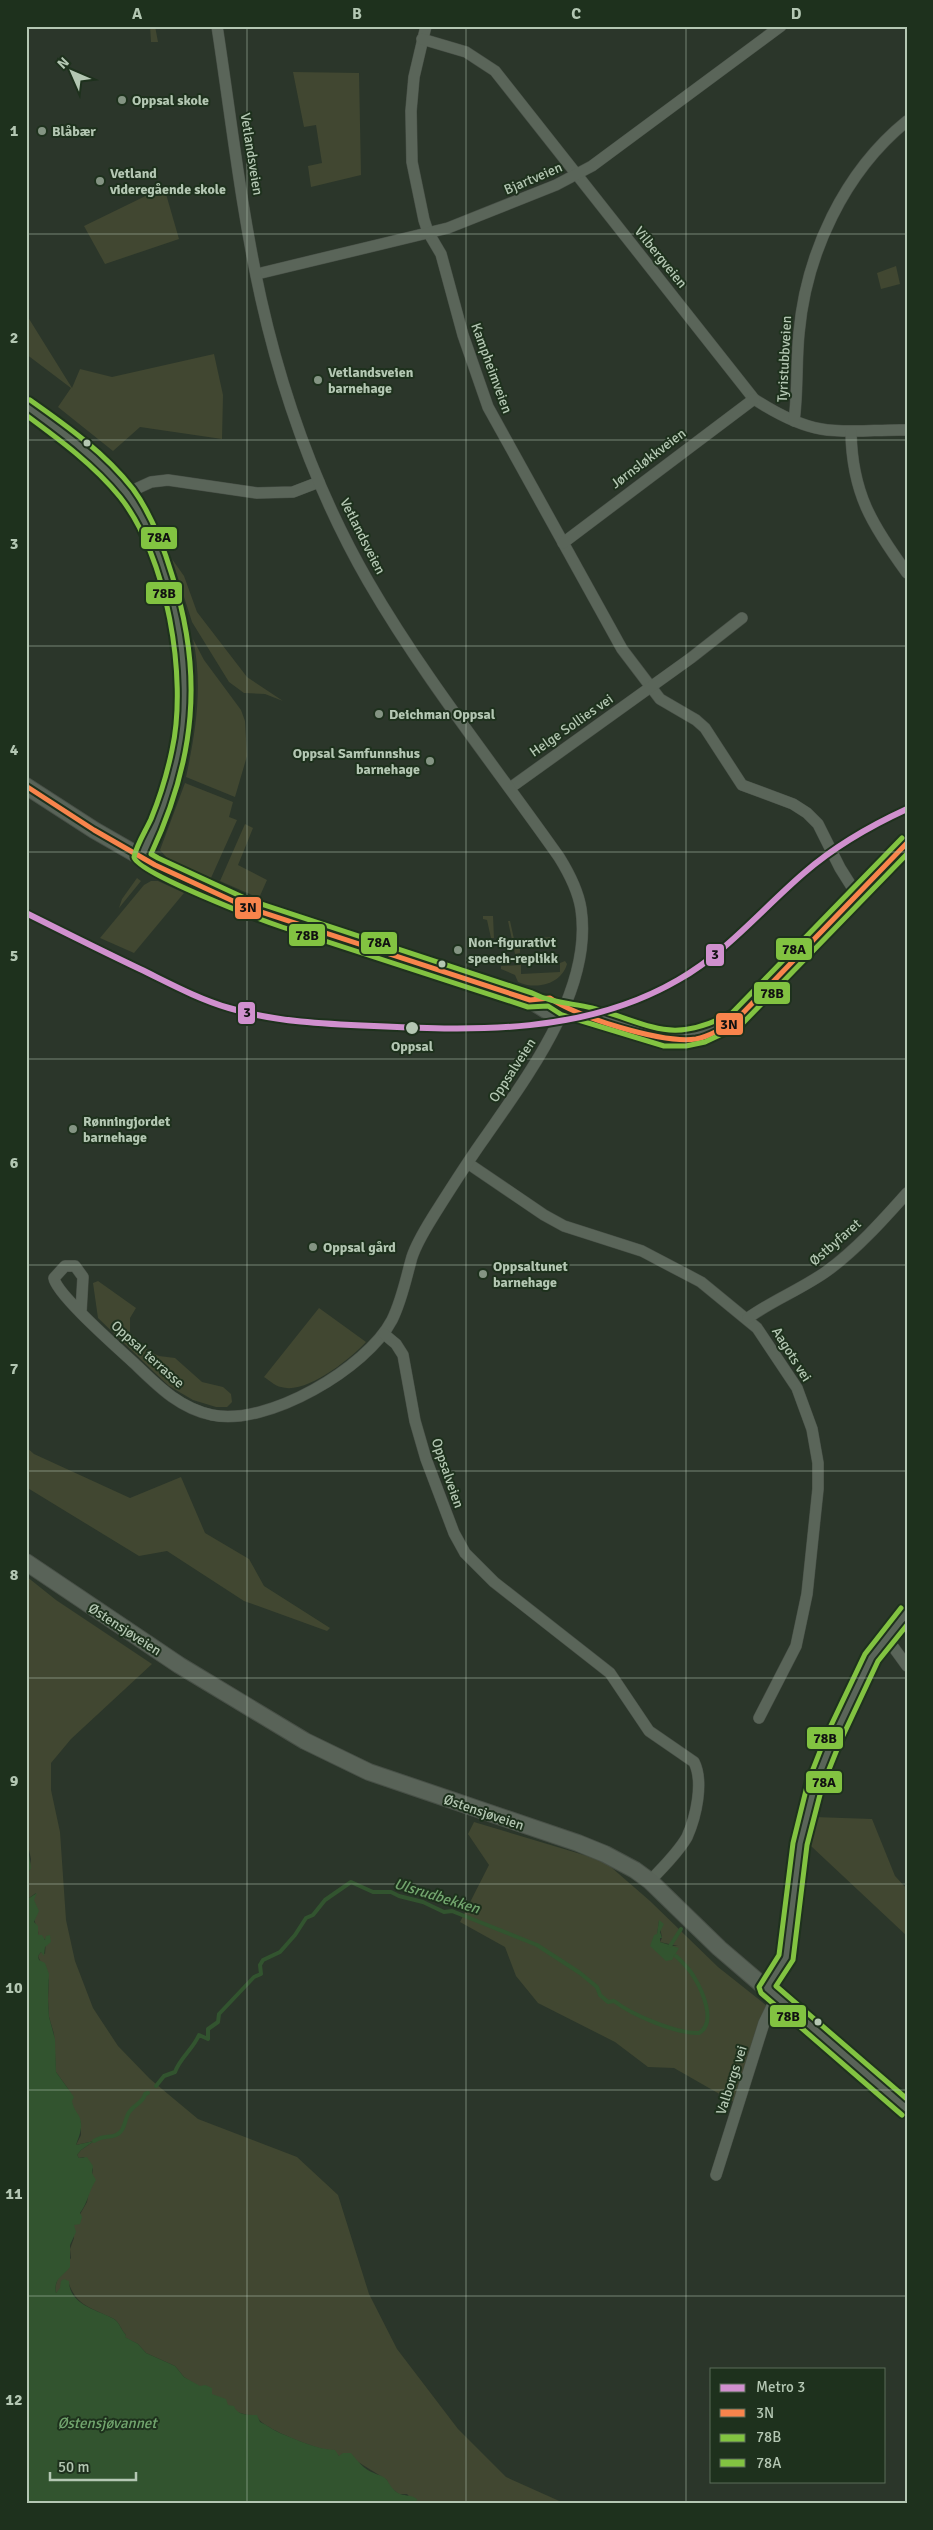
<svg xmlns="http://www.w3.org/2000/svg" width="933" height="2530" font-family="Signika,sans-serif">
<rect width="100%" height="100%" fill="#2b362a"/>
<g fill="#414731" fill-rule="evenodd">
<path d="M150,26H155L158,42H151Z"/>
<path d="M293,72L359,73L361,175L311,187L308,166L322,163L316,125L304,127Z"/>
<path d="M164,187L179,239L105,264L84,226Z"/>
<path d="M896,266L900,284L881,289L877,273Z"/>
<path d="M26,314L72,388L80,369L112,377L214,354L223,395L222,439L140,427L113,451L58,407L71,388L26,354Z"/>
<path d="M172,559L184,576L197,612L247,677L283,701L265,694L244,693L229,682L192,622Z"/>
<path d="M193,639L204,660L241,710L245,721L247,756L235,797L186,777C196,731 203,685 193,639Z"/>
<path d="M185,783L233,802L229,817L237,820L211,878L168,859L160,850Z"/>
<path d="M245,824L253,828L238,865L267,880L259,898L220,881Z"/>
<path d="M137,878L141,881L119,908L122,899Z"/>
<path d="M158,881L184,893L134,953L100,938L144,885L151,881Z"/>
<path d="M483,916H493L494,938H491L487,920L483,919Z"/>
<path d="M508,921H510L514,939L555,937L556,941L520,942V953L515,954Z"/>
<path d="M565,961L567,964C561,985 535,990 518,982L515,975L501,969V966L521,965V974L560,972V963Z"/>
<path d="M98,1281L136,1308L130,1318V1333L150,1352L159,1356L175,1358L202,1382L223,1387L231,1394L232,1402L227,1407H216L193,1400L169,1386L154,1372L98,1318L93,1283Z"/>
<path d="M319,1308L366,1342C350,1359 306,1395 281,1387C275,1386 269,1380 264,1377Z"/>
<path d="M26,1447L34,1454L130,1498L181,1477L205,1533L249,1559L264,1586L330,1628L327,1631L244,1601L167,1551L139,1556L26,1487Z"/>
<path d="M26,1576L56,1600L152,1664L71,1739L51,1763V1790L60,1832L66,1920L75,1961L93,2008L118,2046L150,2079L198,2119L297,2157L338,2195L369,2294L397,2349L458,2429L506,2477L566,2504H416L407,2494H399L388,2486L387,2480L355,2460L353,2456H339L332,2450C322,2452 262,2428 258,2418L237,2412L184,2377L175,2366L146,2353L138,2344L124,2337L126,2335C121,2330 120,2323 114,2319C95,2309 77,2307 69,2284L56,2293C53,2282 64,2268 71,2258L70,2249L74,2238V2225L87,2202L93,2169L84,2157L79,2158L77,2155L81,2150L94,2141L76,2145L81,2135V2123L73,2107L69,2090L56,2072L54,2034L49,2017L48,1999L49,1980L38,1956L41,1952L45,1954L46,1940L38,1935C39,1928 36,1928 35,1922C33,1914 37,1907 33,1900L36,1893L29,1898L26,1891L31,1859L26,1836Z"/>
<path d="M814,1817L872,1819L895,1876L907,1889V1936L811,1846Z"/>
<path d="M474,1822L604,1861L650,1901L718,1967L767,2006L737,2104L674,2068L648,2067L615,2042L538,2003L516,1976L505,1947L460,1922L489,1865L468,1834ZM659,1921L662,1938L660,1942L678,1946H651L657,1935Z"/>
</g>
<g fill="#32542f">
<path d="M26,1836L31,1868L28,1873L26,1891Z"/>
<path d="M26,1893L29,1898L37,1893L34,1900L39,1911L34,1922L38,1926V1935H42L45,1940L46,1936L50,1935L51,1942L45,1947L44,1956L41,1952L38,1956L39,1960L45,1963L49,1974L48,1999L49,2017L55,2039L56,2072L74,2097L72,2101C73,2107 76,2111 79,2116C84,2126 79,2136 76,2145L94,2141L81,2150L77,2155L79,2158L87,2157L93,2166L92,2173L96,2180C89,2190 88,2203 80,2213L82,2217L80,2224L74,2225L76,2232L70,2245V2267C64,2276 53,2278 56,2293L60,2288L61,2281L64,2279L69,2281C69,2305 98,2310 114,2319C120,2323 121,2330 126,2335L125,2337L138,2344L146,2353L175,2366L184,2377L200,2386L205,2385L212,2388V2394L226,2399L228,2405L234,2406C237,2415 247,2415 257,2415L260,2422C267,2425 273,2430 280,2433C298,2440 315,2449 335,2450L339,2456L343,2453H351C357,2460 364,2470 374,2473C378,2475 384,2476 387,2480C390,2485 393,2491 400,2494C406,2496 412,2495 417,2499L416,2504H26Z"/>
<path d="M659,1920L664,1924L660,1932L662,1938H660V1942L679,1948L672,1960L666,1961L650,1946L654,1935L657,1934Z"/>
</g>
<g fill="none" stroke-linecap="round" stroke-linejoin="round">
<g stroke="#32542f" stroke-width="4">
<path d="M670,1946L681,1929"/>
<path d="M156,2086L164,2076L175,2072C180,2058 193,2049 199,2035L208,2039V2029L218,2022L219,2014L254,1977L261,1974L260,1965L263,1960L280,1952L295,1935L306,1918L313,1915L325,1900L351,1882L373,1892H391L399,1896L423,1902L444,1912L452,1911L537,1945L580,1973L597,1987L600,1995L608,2002L614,2001C632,2015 677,2034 699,2033C717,2023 702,1990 694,1977C690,1969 682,1962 676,1956"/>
<path d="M94,2141C103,2135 109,2138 116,2135C126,2131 124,2118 130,2111C135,2104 143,2103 145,2094L148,2093"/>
</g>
<defs>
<g id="street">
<path d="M426,26L414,77L411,111L412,162L424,220L428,232L441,254L463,335L488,407L622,649L660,699L696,720L705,728L742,785L793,804L807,813L818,824L840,868L857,895"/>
<path d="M422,39L466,52L495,71L754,399C774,412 797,425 821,429C849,434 878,429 907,430"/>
<path d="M257,274L448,228L556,185L592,166L781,26"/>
<path d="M26,406C61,431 99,459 126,493C142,513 153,541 161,564C199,666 192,762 141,857"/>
<path d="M794,421C798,392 796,363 799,333C806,254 844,172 907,121"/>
<path d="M851,432C852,493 872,525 907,573"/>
<path d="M127,493L151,482L168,480L257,493L293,492L319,482"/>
<path d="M563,543L754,399"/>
<path d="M510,788L691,658L742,618"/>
<path d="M469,1164L544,1215L564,1226L642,1251L701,1282L757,1328L797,1388L812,1429L818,1463V1489L807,1594L796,1646L759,1718"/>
<path d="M81,1312L83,1277L75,1266H65L54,1278C56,1294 119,1349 134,1363C158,1386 179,1408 212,1415C267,1427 367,1368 392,1320C402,1300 406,1278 412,1257C417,1242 426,1228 434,1215C451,1188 468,1161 486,1136C529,1074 593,989 581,909C578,890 569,873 559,857C495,766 424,678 368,581C318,494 283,397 261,299C241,209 231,117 217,26"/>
<path d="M748,1318C773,1300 802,1289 827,1271C856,1250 883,1220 907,1193"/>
<path d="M384,1334L396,1344L403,1355L415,1421L426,1459L454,1533L465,1553L494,1582L610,1673L649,1731L694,1762C704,1782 696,1817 687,1837C678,1853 662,1868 650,1881"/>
<path d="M886,1637L907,1666"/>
<path d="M766,1987L786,1958L800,1844L815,1785L833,1739L872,1657L907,1613"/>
<path d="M716,2175L764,2023L777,1996"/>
</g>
<g id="secondary">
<path d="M26,786L94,830L155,865L246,907L530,1000L546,1010L564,1008L580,1012L666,1039H696L723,1028L737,1019L907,843"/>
<path d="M26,1562L179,1665L305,1741L369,1772L578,1843L605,1854L635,1870L650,1881L719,1948L907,2109"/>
</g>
</defs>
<use href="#street" stroke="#485047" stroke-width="12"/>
<use href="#secondary" stroke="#485047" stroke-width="18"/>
<use href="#street" stroke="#5a6559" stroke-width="11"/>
<use href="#secondary" stroke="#596358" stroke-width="16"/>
<defs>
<path id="bus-1" d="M26,786L94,830L155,865L246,907L530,1000L550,998C576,1017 663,1044 696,1039C711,1036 724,1027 737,1019L907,843"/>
<g id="bus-2">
<path d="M26,415C60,440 94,465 120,497C167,556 188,678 172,750C167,774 160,797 151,819C145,832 137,844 134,857C137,873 261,920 282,927L528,1007L548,1006L562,1015L664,1046H686L705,1042L741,1025L907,854"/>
<path d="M901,1608L865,1654L826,1736L808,1782L793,1843L779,1955L759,1987L761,1993L902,2115"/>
</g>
<g id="bus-3">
<path d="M30,400C67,426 105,453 133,489C152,515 163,545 172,575C204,674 195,760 151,854L158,858L249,900L532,993C551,1003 572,1003 592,1008C652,1024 670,1046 732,1013L902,838"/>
<path d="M907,1625L878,1661L840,1742L822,1787L807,1845L793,1960L776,1986L907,2099"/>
</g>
</defs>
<use href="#bus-1" stroke="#1e311d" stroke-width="9"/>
<use href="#bus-2" stroke="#1e311d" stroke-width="9"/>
<use href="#bus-3" stroke="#1e311d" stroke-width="9"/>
<use href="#bus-1" stroke="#f8844c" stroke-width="5"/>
<use href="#bus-2" stroke="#82c341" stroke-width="5"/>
<use href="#bus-3" stroke="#82c341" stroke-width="5"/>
<defs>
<path id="metro-1" d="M26,913C64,932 102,951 140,969C169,983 198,999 229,1008C276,1022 325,1024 374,1026C477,1031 585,1034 678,980C726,953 762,909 804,873C835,846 870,826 907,809"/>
</defs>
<use href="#metro-1" stroke="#1e311d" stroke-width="10"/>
<use href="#metro-1" stroke="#d090ce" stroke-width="6"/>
</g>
<path fill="none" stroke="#b4c7b3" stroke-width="1" stroke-opacity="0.55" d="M247,26V2504M466,26V2504M686,26V2504M26,234H907M26,440H907M26,646H907M26,852H907M26,1059H907M26,1265H907M26,1471H907M26,1678H907M26,1884H907M26,2090H907M26,2296H907"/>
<g fill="#849483" stroke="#1e311d" stroke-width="2">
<circle cx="122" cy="100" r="5"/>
<circle cx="42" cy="131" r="5"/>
<circle cx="100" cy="181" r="5"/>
<circle cx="318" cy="380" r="5"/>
<circle cx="379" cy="714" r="5"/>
<circle cx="430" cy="761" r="5"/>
<circle cx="458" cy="950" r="5"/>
<circle cx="73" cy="1129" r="5"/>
<circle cx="313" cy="1247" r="5"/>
<circle cx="483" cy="1274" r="5"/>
</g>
<g fill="#b4c7b3" stroke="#1e311d" stroke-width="2">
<circle cx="87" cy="443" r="4.5"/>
<circle cx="442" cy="964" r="4.5"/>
<circle cx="412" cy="1028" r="7"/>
<circle cx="818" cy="2022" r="4.5"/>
</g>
<g text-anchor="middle" stroke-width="4" stroke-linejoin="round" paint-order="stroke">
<g font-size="14" font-weight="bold" fill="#b4c7b3" stroke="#1e311d" text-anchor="start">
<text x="132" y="105">Oppsal skole</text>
<text x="52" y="136">Blåbær</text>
<text x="110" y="178">Vetland<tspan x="110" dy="16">videregående skole</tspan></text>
<text x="328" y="377">Vetlandsveien<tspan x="328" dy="16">barnehage</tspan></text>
<text x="389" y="719">Deichman Oppsal</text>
<text x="420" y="758" text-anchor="end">Oppsal Samfunnshus<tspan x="420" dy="16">barnehage</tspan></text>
<text x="468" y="947">Non-figurativt<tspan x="468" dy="16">speech-replikk</tspan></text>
<text x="83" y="1126">Rønningjordet<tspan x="83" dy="16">barnehage</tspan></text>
<text x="323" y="1252">Oppsal gård</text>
<text x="493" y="1271">Oppsaltunet<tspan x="493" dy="16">barnehage</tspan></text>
</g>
<g font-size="14" fill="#b4c7b3" stroke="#1e311d">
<text transform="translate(252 154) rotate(81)" y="5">Vetlandsveien</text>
<text transform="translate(533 178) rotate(-23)" y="5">Bjartveien</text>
<text transform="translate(661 257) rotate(51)" y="5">Vilbergveien</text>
<text transform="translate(784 359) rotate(-87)" y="5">Tyristubbveien</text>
<text transform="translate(492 368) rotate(70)" y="5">Kampheimveien</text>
<text transform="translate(648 458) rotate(-37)" y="5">Jørnsløkkveien</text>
<text transform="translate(363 536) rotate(63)" y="5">Vetlandsveien</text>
<text transform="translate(571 725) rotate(-35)" y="5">Helge Sollies vei</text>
<text transform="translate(512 1070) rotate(-57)" y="5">Oppsalveien</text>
<text transform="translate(835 1242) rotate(-41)" y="5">Østbyfaret</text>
<text transform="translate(148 1354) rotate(42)" y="5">Oppsal terrasse</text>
<text transform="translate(792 1354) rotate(58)" y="5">Aagots vei</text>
<text transform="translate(448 1473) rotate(71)" y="5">Oppsalveien</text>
<text transform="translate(125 1629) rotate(33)" y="5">Østensjøveien</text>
<text transform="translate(484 1812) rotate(19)" y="5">Østensjøveien</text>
<text transform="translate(731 2080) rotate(-72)" y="5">Valborgs vei</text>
</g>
<g font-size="14" font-weight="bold" fill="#b4c7b3" stroke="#1e311d">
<text x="412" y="1051">Oppsal</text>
</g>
<g font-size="15" font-style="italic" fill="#72a56e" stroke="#1e311d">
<text transform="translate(437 1896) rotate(17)" y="5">Ulsrudbekken</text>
<text x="107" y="2428">Østensjøvannet</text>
</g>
</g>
<g stroke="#1e311d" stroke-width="2">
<rect x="140" y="526" width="38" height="24" rx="5" fill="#82c341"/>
<rect x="145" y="581" width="38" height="24" rx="5" fill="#82c341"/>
<rect x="234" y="896" width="28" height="24" rx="5" fill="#f8844c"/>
<rect x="288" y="923" width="38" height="24" rx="5" fill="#82c341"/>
<rect x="360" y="931" width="38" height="24" rx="5" fill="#82c341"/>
<rect x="775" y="937" width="38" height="24" rx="5" fill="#82c341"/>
<rect x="705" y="943" width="20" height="24" rx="5" fill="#d090ce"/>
<rect x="753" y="981" width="38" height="24" rx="5" fill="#82c341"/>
<rect x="237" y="1001" width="19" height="24" rx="5" fill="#d090ce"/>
<rect x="715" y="1012" width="29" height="24" rx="5" fill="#f8844c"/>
<rect x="806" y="1726" width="38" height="24" rx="5" fill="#82c341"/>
<rect x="805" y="1770" width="38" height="24" rx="5" fill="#82c341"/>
<rect x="769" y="2004" width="38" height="24" rx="5" fill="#82c341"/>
</g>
<g font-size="14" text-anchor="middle" font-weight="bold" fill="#111">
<text x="159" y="542">78A</text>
<text x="164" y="598">78B</text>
<text x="248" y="912">3N</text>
<text x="307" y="940">78B</text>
<text x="379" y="947">78A</text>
<text x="794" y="954">78A</text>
<text x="715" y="959">3</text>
<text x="772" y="998">78B</text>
<text x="247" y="1017">3</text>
<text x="729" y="1029">3N</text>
<text x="825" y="1743">78B</text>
<text x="824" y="1787">78A</text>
<text x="788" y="2021">78B</text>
</g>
<rect width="933" height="2530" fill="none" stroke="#1e311d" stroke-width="55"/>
<rect x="710" y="2368" width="175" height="115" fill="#1e311d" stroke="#5a6d59"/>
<rect x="720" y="2384" width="25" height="8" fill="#d090ce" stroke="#5a6d59"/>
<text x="756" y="2392" font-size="15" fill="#b4c7b3">Metro 3</text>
<rect x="720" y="2409" width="25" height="8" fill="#f8844c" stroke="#5a6d59"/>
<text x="756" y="2418" font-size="15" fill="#b4c7b3">3N</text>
<rect x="720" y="2434" width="25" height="8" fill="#82c341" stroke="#5a6d59"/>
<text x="756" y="2442" font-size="15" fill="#b4c7b3">78B</text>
<rect x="720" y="2459" width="25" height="8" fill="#82c341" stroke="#5a6d59"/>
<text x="756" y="2468" font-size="15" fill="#b4c7b3">78A</text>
<g transform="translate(72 72) rotate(315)" stroke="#1e311d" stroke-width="4" paint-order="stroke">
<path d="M0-4L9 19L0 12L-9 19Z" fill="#b4c7b3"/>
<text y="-8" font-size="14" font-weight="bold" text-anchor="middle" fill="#b4c7b3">N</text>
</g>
<path d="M50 2472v8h86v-8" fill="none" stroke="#b4c7b3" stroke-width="2.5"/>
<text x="58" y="2472" font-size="15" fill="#b4c7b3" stroke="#1e311d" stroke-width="4" paint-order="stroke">50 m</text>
<rect x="28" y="28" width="878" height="2474" fill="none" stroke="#b4c7b3" stroke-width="2"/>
<g font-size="16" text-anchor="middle" font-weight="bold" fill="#b4c7b3">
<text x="137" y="19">A</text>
<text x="357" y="19">B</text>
<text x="576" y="19">C</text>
<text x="796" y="19">D</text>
<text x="14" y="136">1</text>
<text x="14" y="343">2</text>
<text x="14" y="549">3</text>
<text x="14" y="755">4</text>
<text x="14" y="961">5</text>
<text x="14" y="1168">6</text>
<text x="14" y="1374">7</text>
<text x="14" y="1580">8</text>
<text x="14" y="1786">9</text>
<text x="14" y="1993">10</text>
<text x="14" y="2199">11</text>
<text x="14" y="2405">12</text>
</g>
</svg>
